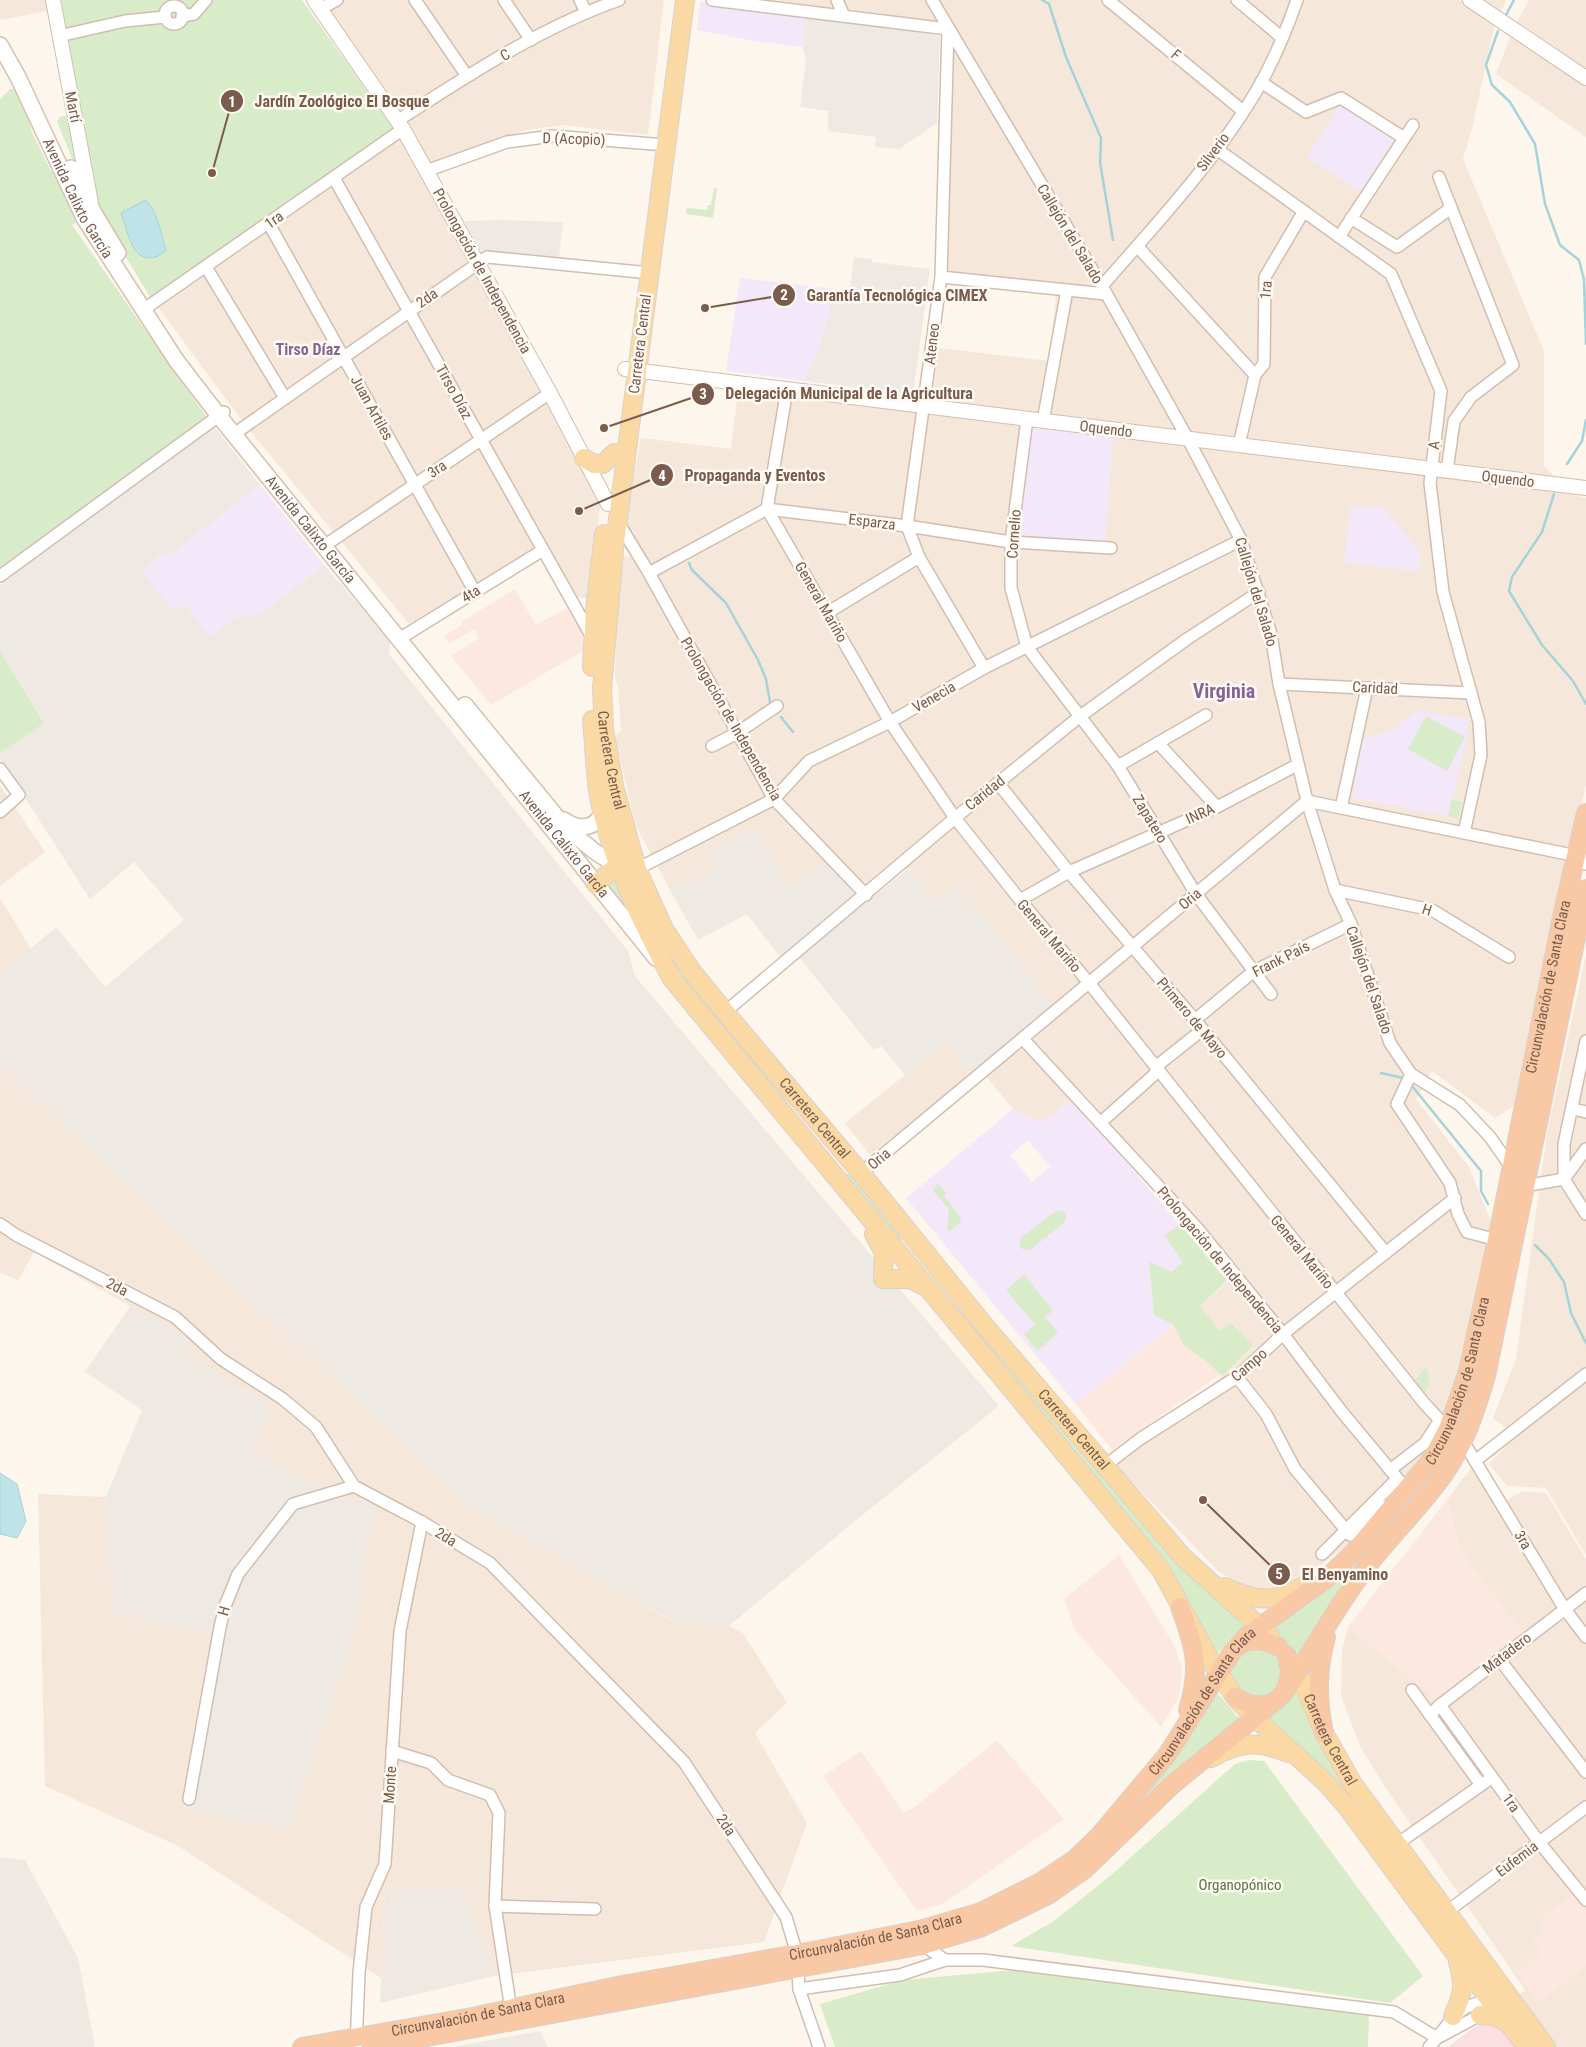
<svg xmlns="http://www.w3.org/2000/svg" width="1586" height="2047" font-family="'Roboto Condensed',sans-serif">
<rect width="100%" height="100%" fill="#fdf6ec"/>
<g fill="#f5e8da">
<path d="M0,0H49L51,10L2,20L0,19Z"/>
<path d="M322,0H664L648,135L564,125L526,130L418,168L601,500L589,598H577L544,544L409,624L243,422L159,308L413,130Z"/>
<path d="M749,0H1506L1493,31L1472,129L1463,159L1544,351V466L1574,495L1586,498V783L1516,1105L1495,1118L1432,1071L1416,1099L1469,1167L1492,1224L1459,1374L1449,1408L1428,1454L1368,1528L1305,1578L1272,1593L1242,1585L1218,1571L1115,1464L1222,1376L1253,1347L1233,1323L1220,1331L1200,1306L1239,1272L1082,1092L1041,1123L1013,1109L979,1068L958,884L936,902L909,868L855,895L827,862L790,888L709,853L717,868L670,890L635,824L615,737L621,730L618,688L615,677L618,556L631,557L645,581L766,515L789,396L930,414L939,348L1049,361L1056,295L947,282L951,25Z"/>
<path d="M1529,0H1586V137L1496,74L1513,29Z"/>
<path d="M738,391L780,396L761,504L652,566L625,522L641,438L731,449Z"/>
<path d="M0,785L45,852L0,886Z"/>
<path d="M0,898L31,949L0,975Z"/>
<path d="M1586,955V1555L1546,1488L1507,1486L1489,1464L1516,1436L1493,1418L1516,1359L1547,1133Z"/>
<path d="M946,1042L971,1074L870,1155L845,1123Z"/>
<path d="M0,1066L467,1505L672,1621L729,1626L743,1633L787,1703L755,1733L807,1823L764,1942L494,1976L464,1890H385L381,1978L178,1846L45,1786L38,1494L106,1497L112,1613L212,1634L184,1809L288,1830L352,1641L374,1500L331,1498L255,1448V1441L273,1409L187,1354L192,1341L34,1252L18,1281L0,1272Z"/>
<path d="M1474,1464L1499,1505L1523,1491L1546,1493L1586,1560V2047H1448L1525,1990L1385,1787L1360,1746L1341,1696L1342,1650L1348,1627L1437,1699L1522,1631L1471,1566L1460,1549L1447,1500Z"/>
</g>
<g fill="#fde8e0">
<path d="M515,589L536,625L571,606L583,630V651L491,705L451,656L479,638L474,629L449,644L444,636L462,625L461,622Z"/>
<path d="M1186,1315L1228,1369L1112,1450L1076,1404Z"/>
<path d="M1447,1500L1460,1549L1471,1566L1522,1631L1437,1699L1348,1627Z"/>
<path d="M1119,1555L1174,1645L1182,1668L1179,1697L1161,1727L1075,1630L1064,1599Z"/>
<path d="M997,1740L1064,1819L943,1904L917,1911L823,1776L861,1751L904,1813L916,1806Z"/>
<path d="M1574,1894L1586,1910V1966L1539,2002L1517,1972L1540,1955V1950L1532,1940L1543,1932L1540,1919Z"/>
</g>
<g fill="#efe9e4">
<path d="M805,14L940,36L937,123L899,149L875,147L876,137L828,131V111L800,107L806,61L803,47Z"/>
<path d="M501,220L563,222L559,257L480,250L464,221Z"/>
<path d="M854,257L872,259V262L930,269L913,394L804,381L819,347L835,289L850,290Z"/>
<path d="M214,426L260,485L169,556L161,554L142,571L175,611L184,603L211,636L237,616L261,613L324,565L390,640L389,654L628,951L635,976L999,1406L855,1521L729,1626L673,1621L467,1505L0,1066V975L56,927L105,987L184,920L134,862L90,899L0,759V753L44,722L0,651V585Z"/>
<path d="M755,828L790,887L827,862L855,895L781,958L747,914L698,940L670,890L717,868L709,852Z"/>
<path d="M909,868L936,901L958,884L1056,1007L971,1074L946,1043L905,1075L881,1046L874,1050L798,956Z"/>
<path d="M131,1305L192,1341L187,1354L273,1409L255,1441V1448L331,1498L375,1500L352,1641L288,1830L184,1809L212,1635L112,1613L106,1497L142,1410L85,1372Z"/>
<path d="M0,1857L25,1860L78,1958L95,2047H0Z"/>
<path d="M385,1890H464L494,1976L380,2003Z"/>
<path d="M540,2031L548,2047H452Z"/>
</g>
<g fill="#f3e8fa" fill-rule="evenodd">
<path d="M700,2L805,14L803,47L754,41L697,30Z"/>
<path d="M1340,105L1394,139L1361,192L1307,158Z"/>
<path d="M740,278L835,289L819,347L804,381L726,371Z"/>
<path d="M1031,427L1113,436L1106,537L1101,544L1017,534Z"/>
<path d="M260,485L324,565L261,613L237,616L211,636L185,604L175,611L142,571L162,554L169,556Z"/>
<path d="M1350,505L1384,508L1421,553L1419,571L1344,563Z"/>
<path d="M1417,711L1467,719L1468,736L1448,816L1352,798L1363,739L1392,730Z"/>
<path d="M1073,1099L1227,1281L1076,1404L906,1198L1013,1109L1041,1123ZM1028,1140L1050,1167L1032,1182L1010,1155Z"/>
</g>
<path fill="#fbdfe3" d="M1484,2021L1505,2029L1518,2047H1448Z"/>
<g fill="#d8ecc9">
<path d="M61,0H302L394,129L150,297L101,216Z"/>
<path d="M10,89H16L28,113L31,130L51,171L63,186L77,217L76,222L72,225L207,418L0,567V99Z"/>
<path d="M61,116H69L78,164H74L57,121Z"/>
<path d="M714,188L717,189L713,218L686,214L687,208L707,210L708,205H711Z"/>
<path d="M0,651L44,723L0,753Z"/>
<path d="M1426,716L1465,737L1447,771L1408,749Z"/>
<path d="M1452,799L1462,802L1458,818L1448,816Z"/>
<path d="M615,874L639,930L602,883Z"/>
<path d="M650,918L800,1112L773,1091L705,1011L669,955Z"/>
<path d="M839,1170L860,1180L899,1226L901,1242Z"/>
<path d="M937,1184L940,1185L946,1193L944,1196L961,1218V1221L950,1231L947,1229L949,1209L933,1191Z"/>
<path d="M1056,1211C1062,1210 1066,1212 1066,1218L1064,1223L1030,1250L1022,1249L1019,1245L1021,1238Z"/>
<path d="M1180,1224L1227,1281L1200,1306L1220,1331L1232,1323L1253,1346L1222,1376L1204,1359L1184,1346L1174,1325L1154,1315L1149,1262L1172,1272L1183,1262L1165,1236Z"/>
<path d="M1024,1275L1053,1310L1045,1317L1058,1333L1037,1351L1024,1334L1035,1325L1006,1290Z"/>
<path d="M949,1303L977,1326L1177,1564L1248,1624L1231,1638L1217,1654L1171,1570Z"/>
<path d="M1426,1367C1431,1379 1431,1386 1421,1396L1412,1384Z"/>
<path d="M1403,1507L1406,1509L1345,1579L1328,1606L1302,1663L1271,1628Z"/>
<path d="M1250,1645L1281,1655L1285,1682L1266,1700L1246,1699L1230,1677L1231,1663Z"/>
<path d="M1298,1687L1479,1968L1476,1970L1264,1721L1281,1709Z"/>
<path d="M1215,1690L1243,1723L1182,1765L1105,1843L1175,1761Z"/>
<path d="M1249,1760L1264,1761L1423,1976L1390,2003L1011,1946L1054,1921L1110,1876L1235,1764Z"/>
<path d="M1015,1970L1369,2015L1368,2047H835L820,2004L903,1980Z"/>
</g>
<g fill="#bfe3e8" stroke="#a5d3da">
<path d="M146,200C158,213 161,234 166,250C158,259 144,262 135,250C129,242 125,223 121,213Z"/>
<path d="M0,1473L17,1484L26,1521L17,1538L0,1534Z"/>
</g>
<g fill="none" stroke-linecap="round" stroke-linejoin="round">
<g stroke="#a5d3da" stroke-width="2.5">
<path d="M1042,0L1049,4L1066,57L1101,138L1100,162L1113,240"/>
<path d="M1506,15L1514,0"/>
<path d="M1498,31L1486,65L1492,85L1510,102L1535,144L1545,204L1560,245L1579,260L1584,280L1586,344"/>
<path d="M1567,464L1582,441L1586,420"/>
<path d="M1554,494L1542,532L1512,577L1509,591L1542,645L1573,681L1586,704"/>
<path d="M689,563L692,570L726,603L758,660L766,679L770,702"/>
<path d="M781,717L793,732"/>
<path d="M1381,1073L1403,1078"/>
<path d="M1412,1086L1481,1171V1191L1488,1204"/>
<path d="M1535,1245L1549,1259L1564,1282L1571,1313L1586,1343"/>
</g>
<defs>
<g id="minor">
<path d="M415,0L467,76"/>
<path d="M504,0L531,40"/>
<path d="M580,0L586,12"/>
<path d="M712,0L948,29L941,277L907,526L919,557L984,668"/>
<path d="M837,0L844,16"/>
<path d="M932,0L1102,286L1188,439L1241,540L1271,634L1279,684L1307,801L1335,890L1351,924L1390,1043L1411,1074L1460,1105L1490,1137L1511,1167"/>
<path d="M1108,0L1243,111"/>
<path d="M1237,0L1281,37"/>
<circle cx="174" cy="15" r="9"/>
<path d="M320,9L337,0"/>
<path d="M182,16L194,14L206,0"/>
<path d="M59,36L125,21L165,17"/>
<path d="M1261,82L1306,112L1341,98L1404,138"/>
<path d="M397,121C467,76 539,28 619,0"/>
<path d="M1217,149L1391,274L1441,391L1430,483L1443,592L1479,722L1481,755L1464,833"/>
<path d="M426,171L507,142L552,136L666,145"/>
<path d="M1439,177L1513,365L1471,397L1454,421L1447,471"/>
<path d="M334,178L592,637"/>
<path d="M1351,218L1397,247L1451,208"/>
<path d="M269,224L475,592"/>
<path d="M1339,237L1413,125"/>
<path d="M1137,246L1255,375"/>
<path d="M206,267L285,398"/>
<path d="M941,277L1106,294"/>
<path d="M1102,286C1157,223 1219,157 1261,83C1274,59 1288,26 1297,0"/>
<path d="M143,310L403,129"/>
<path d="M787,389L767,509L890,722L955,818L1020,900L1089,983L1424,1403L1448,1429"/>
<path d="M1027,419L1011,542V588L1027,647L1118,766L1196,894L1271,994"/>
<path d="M1043,421L1067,290"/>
<path d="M234,434L487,257L650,273"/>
<path d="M1239,445L1255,375L1264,364L1265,277L1304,211"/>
<path d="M618,522L649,573L774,799L866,895"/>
<path d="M324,546L550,393"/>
<path d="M649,573L767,509L907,526L1011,542L1111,548"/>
<path d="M0,576L224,412"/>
<path d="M827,613L919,557"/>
<path d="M399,639L543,550"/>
<path d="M1279,684L1471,693"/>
<path d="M1158,743L1217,807"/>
<path d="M712,746L737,733L777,706"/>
<path d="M1118,766L1206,715"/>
<path d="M0,769L19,795L0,812"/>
<path d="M998,783L1069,872L1195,1020L1386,1253"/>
<path d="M1341,808L1367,688"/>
<path d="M637,869L774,799L809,761L890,722L984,668L1241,540"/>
<path d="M1335,890L1432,910L1509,957"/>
<path d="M1020,900L1069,872L1217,807L1297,765"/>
<path d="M725,1012L955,818L1079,717L1187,639L1259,592"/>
<path d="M1195,1020L1254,971L1351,924"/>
<path d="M1023,1039L1198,1229L1283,1334L1342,1412L1407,1490"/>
<path d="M1411,1074L1397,1104L1450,1183L1458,1214L1467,1232L1497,1240"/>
<path d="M1573,1109L1586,1112"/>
<path d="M1100,1123L1155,1074L1158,1065L1202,1030"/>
<path d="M861,1173L1307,801L1577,856"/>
<path d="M1564,1179V1144L1586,1041"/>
<path d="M1564,1179L1586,1149"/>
<path d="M1524,1186L1564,1179L1586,1214"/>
<path d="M0,1224L16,1235L175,1317L221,1359L283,1399L316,1427L354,1486L422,1522L490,1563L684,1762L786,1917L797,1954L799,1989L819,2047"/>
<path d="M1237,1377L1266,1414L1295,1469L1350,1535L1383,1506"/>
<path d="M1463,1441L1564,1608L1586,1637"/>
<path d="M1475,1461L1586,1374"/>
<path d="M1106,1465L1140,1439L1237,1377L1283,1334L1455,1198"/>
<path d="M1390,1470L1425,1443L1440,1420"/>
<path d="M1322,1554L1397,1479"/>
<path d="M1500,1660L1586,1772"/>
<path d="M1412,1690L1481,1785"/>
<path d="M1440,1705L1539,1842L1586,1900"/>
<path d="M1430,1715L1440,1705L1586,1593"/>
<path d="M392,1751L431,1763L448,1780L490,1795L499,1813L495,1906L511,2010"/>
<path d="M189,1799L220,1627L225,1606L238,1574L293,1504L354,1486"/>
<path d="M1397,1844L1487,1781"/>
<path d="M495,1906L595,1909"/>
<path d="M1448,1911L1586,1807"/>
<path d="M923,1945L945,1960H983L1394,2012L1437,2038"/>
<path d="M799,1989L900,1975L945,1960"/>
<path d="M1441,2036L1480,2015L1484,2010"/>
<path d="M356,2047L359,1973L366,1907L385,1864L400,1631L422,1522"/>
<path d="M1429,2047C1449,2026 1457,2001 1491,2002"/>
</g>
<g id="tertiary">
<path d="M53,0L91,203"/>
<path d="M314,0L403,129L550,393L608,504"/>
<path d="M1470,0L1586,78"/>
<path d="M625,369L1586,488"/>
</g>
<g id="secondary">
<path id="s1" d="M0,45L18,77L84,218L176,360L219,416L656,958"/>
<path d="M71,168L94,213L118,253"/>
<path d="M465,705L565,827L594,851L617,866"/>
<path d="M564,820C577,830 595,830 602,813"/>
<path d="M1586,853L1577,856L1586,862"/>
</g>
<g id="primary">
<path id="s2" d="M685,0L614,550L602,689L604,729L615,790L637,869L664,929L691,970L725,1012L861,1173L985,1326L1183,1557L1270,1636"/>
<path d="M584,458L594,464H603L614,453H626"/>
<path d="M592,667L595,610L604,534"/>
<path d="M592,720C595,751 595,785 603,815C617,873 644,926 672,979L1161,1570L1209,1658L1235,1697L1255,1718L1325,1782L1347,1807L1491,2002L1527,2047"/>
<path d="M596,884L624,860"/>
<path d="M874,1234L884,1253L883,1279H910L926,1287"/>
<path d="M1225,1587C1260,1604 1276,1602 1310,1583"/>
<path id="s3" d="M1291,1663L1304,1685L1324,1733L1353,1784L1546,2047"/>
<path d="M1211,1758C1241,1742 1256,1740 1288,1753"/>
<path d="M1480,2015L1494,2016L1508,2023"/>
<path d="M1453,2016C1463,1994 1465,1985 1458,1962"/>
</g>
<g id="trunk">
<path d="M1180,1607C1195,1647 1201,1668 1188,1710"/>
<path d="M1239,1645C1253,1637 1266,1640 1279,1647"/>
<path d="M1287,1656L1290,1670L1287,1687"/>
<path d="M1235,1697C1248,1705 1261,1709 1275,1701"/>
<path d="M1324,1733C1317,1699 1317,1670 1326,1637"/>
<path id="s4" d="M302,2047L472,2017L622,1985L797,1954L919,1930L981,1912L1039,1883L1075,1859L1099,1836L1167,1755L1232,1652L1247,1636L1326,1579L1355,1551L1432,1459L1448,1429L1468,1371L1497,1240L1563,912L1586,813"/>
<path d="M373,2047L923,1945L980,1928L1048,1895L1085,1869L1172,1785L1281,1696L1293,1680C1317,1643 1339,1603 1366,1568C1391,1535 1421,1507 1444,1474C1465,1444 1476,1410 1486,1376L1586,889"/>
</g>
</defs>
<use href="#minor" stroke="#d1beb0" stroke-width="14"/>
<use href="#tertiary" stroke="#d1beb0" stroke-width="16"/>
<use href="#secondary" stroke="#d6c0b0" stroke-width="18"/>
<use href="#primary" stroke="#dad1cd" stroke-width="20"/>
<use href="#trunk" stroke="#dad1cd" stroke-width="20"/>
<use href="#minor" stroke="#fff" stroke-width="11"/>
<use href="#tertiary" stroke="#fff" stroke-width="14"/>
<use href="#secondary" stroke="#fff" stroke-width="15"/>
<use href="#primary" stroke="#fbd9a5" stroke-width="18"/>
<use href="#trunk" stroke="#f9c8a4" stroke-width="18"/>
</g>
<g text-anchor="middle" stroke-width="5" stroke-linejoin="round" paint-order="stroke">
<g font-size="15" fill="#7a5c4d" stroke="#fffaf3">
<text transform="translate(505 55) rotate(-29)" y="5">C</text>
<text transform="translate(1176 55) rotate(39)" y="5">F</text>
<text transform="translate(73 107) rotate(79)" y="5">Martí</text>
<text transform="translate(574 139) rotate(2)" y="5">D (Acopio)</text>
<text transform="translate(1213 152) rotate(-53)" y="5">Silverio</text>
<text dy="5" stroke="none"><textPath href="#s1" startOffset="172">Avenida Calixto García</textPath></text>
<text transform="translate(274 220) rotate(-35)" y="5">1ra</text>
<text transform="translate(1070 234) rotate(59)" y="5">Callejón del Salado</text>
<text transform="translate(482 271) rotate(61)" y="5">Prolongación de Independencia</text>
<text transform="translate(1266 290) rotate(-85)" y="5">1ra</text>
<text transform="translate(427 298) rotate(-35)" y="5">2da</text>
<text transform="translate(640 344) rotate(-83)" y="5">Carretera Central</text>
<text transform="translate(932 344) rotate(-83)" y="5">Ateneo</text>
<text transform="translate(454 392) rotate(61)" y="5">Tirso Díaz</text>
<text transform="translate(372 408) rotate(61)" y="5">Juan Artiles</text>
<text transform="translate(1106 429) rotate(7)" y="5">Oquendo</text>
<text transform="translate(1434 445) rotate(-83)" y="5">A</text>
<text transform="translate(437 469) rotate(-34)" y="5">3ra</text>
<text transform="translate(1508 479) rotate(7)" y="5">Oquendo</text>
<text transform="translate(872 522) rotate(7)" y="5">Esparza</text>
<text dy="5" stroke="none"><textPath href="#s1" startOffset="578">Avenida Calixto García</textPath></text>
<text transform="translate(1014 534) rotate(-86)" y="5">Cornelio</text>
<text transform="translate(1256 592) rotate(73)" y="5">Callejón del Salado</text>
<text transform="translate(471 594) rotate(-32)" y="5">4ta</text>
<text transform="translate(821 602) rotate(60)" y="5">General Mariño</text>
<text transform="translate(1375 688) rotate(3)" y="5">Caridad</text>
<text transform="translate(934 697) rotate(-30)" y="5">Venecia</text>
<text transform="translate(731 719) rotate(60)" y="5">Prolongación de Independencia</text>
<text dy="5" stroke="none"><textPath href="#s2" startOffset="766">Carretera Central</textPath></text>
<text transform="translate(985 793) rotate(-39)" y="5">Caridad</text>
<text transform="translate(1200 814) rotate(-24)" y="5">INRA</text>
<text transform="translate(1150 819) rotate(59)" y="5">Zapatero</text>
<text dy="5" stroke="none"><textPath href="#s1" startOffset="982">Avenida Calixto García</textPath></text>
<text transform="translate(1190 899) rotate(-40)" y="5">Oria</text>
<text transform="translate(1427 910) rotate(18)" y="5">H</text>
<text transform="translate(1049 936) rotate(50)" y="5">General Mariño</text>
<text transform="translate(1281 959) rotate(-27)" y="5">Frank País</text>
<text transform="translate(1369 980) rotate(71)" y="5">Callejón del Salado</text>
<text dy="5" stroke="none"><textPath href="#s4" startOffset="1829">Circunvalación de Santa Clara</textPath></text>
<text transform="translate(1192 1018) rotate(50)" y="5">Primero de Mayo</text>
<text dy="5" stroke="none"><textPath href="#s2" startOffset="1186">Carretera Central</textPath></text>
<text transform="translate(879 1159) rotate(-40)" y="5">Oria</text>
<text transform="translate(1302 1252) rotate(51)" y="5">General Mariño</text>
<text transform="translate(1220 1260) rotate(50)" y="5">Prolongación de Independencia</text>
<text transform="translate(117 1287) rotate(27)" y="5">2da</text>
<text transform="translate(1249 1365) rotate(-41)" y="5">Campo</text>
<text dy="5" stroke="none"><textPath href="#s4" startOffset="1424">Circunvalación de Santa Clara</textPath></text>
<text dy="5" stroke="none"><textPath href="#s2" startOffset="1591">Carretera Central</textPath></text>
<text transform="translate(446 1537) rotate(32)" y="5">2da</text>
<text transform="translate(1523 1540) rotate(59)" y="5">3ra</text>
<text transform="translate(224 1611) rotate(-74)" y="5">H</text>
<text transform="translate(1507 1653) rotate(-38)" y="5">Matadero</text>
<text dy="5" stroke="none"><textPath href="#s4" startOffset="1004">Circunvalación de Santa Clara</textPath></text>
<text dy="5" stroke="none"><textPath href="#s3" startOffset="86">Carretera Central</textPath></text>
<text transform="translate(390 1785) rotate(-86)" y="5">Monte</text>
<text transform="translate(1511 1803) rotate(54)" y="5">1ra</text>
<text transform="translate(726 1825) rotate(57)" y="5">2da</text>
<text transform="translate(1517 1859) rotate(-37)" y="5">Eufemia</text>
<text dy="5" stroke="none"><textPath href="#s4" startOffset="584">Circunvalación de Santa Clara</textPath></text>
<text dy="5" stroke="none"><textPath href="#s4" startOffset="179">Circunvalación de Santa Clara</textPath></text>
</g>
<g font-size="15" fill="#537a41" stroke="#fffaf3">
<text x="1240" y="1890">Organopónico</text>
</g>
<g font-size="16" font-weight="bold" fill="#846695" stroke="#fffaf3">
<text x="308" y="355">Tirso Díaz</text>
</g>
<g font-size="20" font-weight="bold" fill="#846695" stroke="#fffaf3">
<text x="1224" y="698">Virginia</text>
</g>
</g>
<path fill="none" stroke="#7a5c4d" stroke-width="2" d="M212 173L232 101M705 308L784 295M604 428L703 394M579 511L662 475M1203 1500L1279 1574"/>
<g fill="#7a5c4d" stroke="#fffaf3" stroke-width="2">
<circle cx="212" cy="173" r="5"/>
<circle cx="705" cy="308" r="5"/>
<circle cx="604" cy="428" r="5"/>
<circle cx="579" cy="511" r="5"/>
<circle cx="1203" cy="1500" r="5"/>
<circle cx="232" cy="101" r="12"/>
<circle cx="784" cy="295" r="12"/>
<circle cx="703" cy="394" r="12"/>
<circle cx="662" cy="475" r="12"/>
<circle cx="1279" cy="1574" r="12"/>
</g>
<g font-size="15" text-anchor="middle" font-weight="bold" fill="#fff">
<text x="232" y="107">1</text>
<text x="784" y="300">2</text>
<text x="703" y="399">3</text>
<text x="662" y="481">4</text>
<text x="1279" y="1579">5</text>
</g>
<g font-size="16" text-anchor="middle" font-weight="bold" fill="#7a5c4d" stroke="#fffaf3" stroke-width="5" stroke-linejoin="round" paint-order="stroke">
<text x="342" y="107">Jardín Zoológico El Bosque</text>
<text x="897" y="301">Garantía Tecnológica CIMEX</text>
<text x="849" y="399">Delegación Municipal de la Agricultura</text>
<text x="755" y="481">Propaganda y Eventos</text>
<text x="1345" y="1580">El Benyamino</text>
</g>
</svg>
